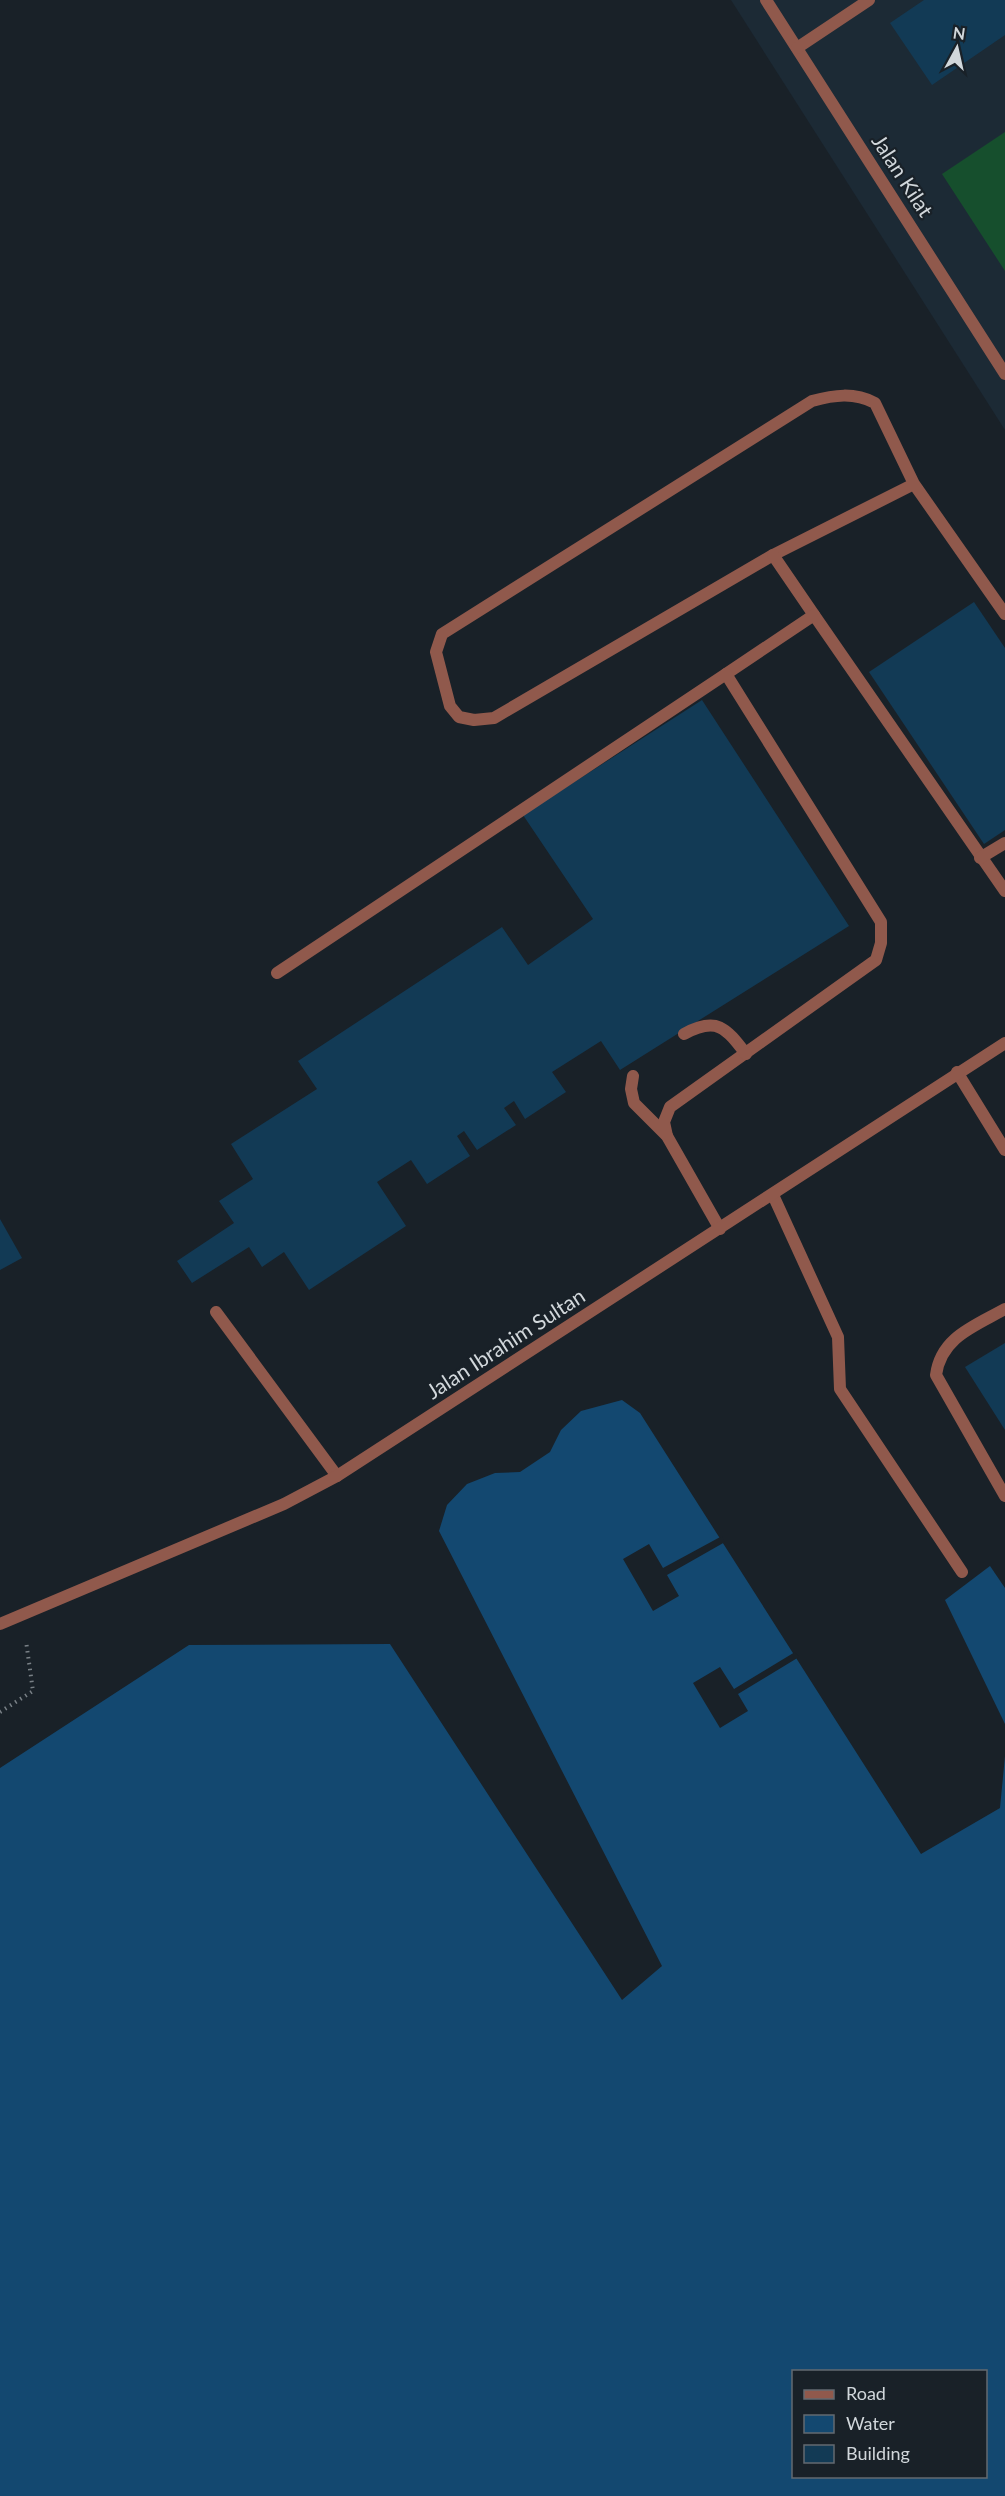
<svg xmlns="http://www.w3.org/2000/svg" width="1005" height="2496" font-family="Lato,sans-serif">
<rect width="100%" height="100%" fill="#192128"/>
<path fill="#1c2a35" d="M731,0H1005V430Z"/>
<path fill="#164f2d" d="M1005,132V271L942,174Z"/>
<g fill="#134870" fill-rule="evenodd">
<path d="M622,1400L640,1413L921,1854L1000,1808L1005,1756V2496H0V1768L189,1645L390,1644L622,2000L662,1966L439,1531L447,1505L467,1484L495,1473L520,1472L550,1452L561,1430L581,1411ZM794,2372H986V2476H794Z"/>
<path d="M990,1566L1005,1588V1724L945,1600Z"/>
</g>
<g fill="#192128">
<path d="M722,1536L725,1542L667,1575L679,1596L653,1611L623,1559L649,1544L663,1568Z"/>
<path d="M795,1652L799,1657L738,1694L748,1711L720,1728L693,1683L720,1667L734,1689Z"/>
</g>
<g fill="#123a55">
<path d="M924,0H1005V35L932,85L890,23Z"/>
<path d="M974,602L1005,648V830L984,844L869,672Z"/>
<path d="M702,700L849,926L620,1070L601,1041L552,1072L566,1092L525,1119L514,1101L504,1108L516,1125L477,1150L464,1131L457,1136L470,1156L427,1184L411,1160L377,1182L406,1226L309,1290L284,1252L262,1267L249,1247L192,1283L177,1261L234,1223L219,1201L253,1179L231,1144L317,1089L298,1061L502,927L528,965L593,919L523,815Z"/>
<path d="M0,1219L22,1258L0,1270Z"/>
<path d="M1005,1343V1430L965,1367Z"/>
</g>
<g fill="none" stroke-linecap="round" stroke-linejoin="round">
<path stroke="#798086" stroke-width="4" stroke-dasharray="1.5 4.5" stroke-linecap="butt" d="M0,1712L33,1691L26,1641"/>
<g stroke="#90594c" stroke-width="12">
<path d="M766,0L1005,374"/>
<path d="M797,48L869,0"/>
<path d="M914,484L773,555L494,718L474,720L459,717L450,706L436,652L442,634L812,401C834,395 854,392 875,403L914,484L1005,614"/>
<path d="M773,555L814,615"/>
<path d="M726,674L814,615L1005,891"/>
<path d="M980,858L1005,843"/>
<path d="M277,973L726,674L881,922V943L876,960L670,1107L664,1122L667,1136"/>
<path d="M684,1034C717,1016 726,1028 746,1054"/>
<path d="M957,1072L1005,1150"/>
<path d="M633,1076L631,1089L634,1103L667,1136L720,1229"/>
<path d="M773,1195L838,1337L840,1389L962,1572"/>
<path d="M1005,1309C975,1326 941,1337 936,1375L1005,1496"/>
<path d="M216,1312L337,1476"/>
</g>
<path stroke="#90594c" stroke-width="12" d="M0,1624L284,1504L337,1476L1005,1043"/>
</g>
<g text-anchor="middle" stroke-width="4.5" stroke-linejoin="round" paint-order="stroke">
<g font-size="21" fill="#d1d7db" stroke="#192128">
<text transform="translate(902 176) rotate(57)" y="7">Jalan Kilat</text>
<text transform="translate(506 1344) rotate(-33)" y="7">Jalan Ibrahim Sultan</text>
</g>
</g>
<rect x="792" y="2370" width="195" height="108" fill="#192128" stroke="#636a70" stroke-width="1.5"/>
<rect x="804" y="2390" width="30" height="9" fill="#90594c" stroke="#636a70" stroke-width="1.5"/>
<text x="846" y="2400" font-size="18" fill="#d1d7db">Road</text>
<rect x="804" y="2415" width="30" height="18" fill="#134870" stroke="#636a70" stroke-width="1.5"/>
<text x="846" y="2430" font-size="18" fill="#d1d7db">Water</text>
<rect x="804" y="2445" width="30" height="18" fill="#123a55" stroke="#636a70" stroke-width="1.5"/>
<text x="846" y="2460" font-size="18" fill="#d1d7db">Building</text>
<g transform="translate(957 48) rotate(8)" stroke="#192128" stroke-width="4.5" paint-order="stroke">
<path d="M0-4.5L10 22L0 15L-10 22Z" fill="#d1d7db"/>
<text y="-9" font-size="16" font-weight="bold" text-anchor="middle" fill="#d1d7db">N</text>
</g>
</svg>
